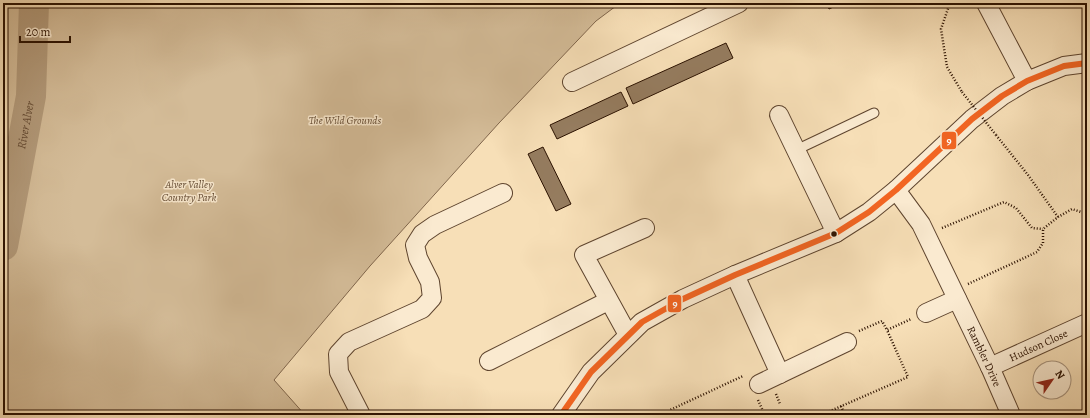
<svg xmlns="http://www.w3.org/2000/svg" width="1090" height="418" font-family="Alegreya,serif">
<rect width="100%" height="100%" fill="#f7dfb7"/>
<filter id="stains"><feTurbulence type="fractalNoise" baseFrequency=".005" numOctaves="4"/><feColorMatrix values="0 0 0 0 .2 0 0 0 0 .09 0 0 0 0 .02 0 0 0 .5 -.17"/></filter>
<radialGradient id="worn" r=".72"><stop offset=".6" stop-color="#630" stop-opacity="0"/><stop offset="1" stop-color="#630" stop-opacity=".3"/></radialGradient>
<path fill="#d4bc98" stroke="#80664c" d="M3,3H620L596,21L499,123L370,266L274,380L305,415H3Z"/>
<g fill="none" stroke-linecap="round" stroke-linejoin="round">
<path stroke="#b29979" stroke-width="30" id="s1" d="M3,246L31,96L34,3"/>
</g>
<g fill="#957c5f" stroke="#2b1100">
<path d="M826,3H842L829,9Z"/>
<path d="M726,43L733,58L633,104L626,88Z"/>
<path d="M621,92L628,106L557,139L550,125Z"/>
<path d="M543,147L571,204L556,211L528,154Z"/>
</g>
<g fill="none" stroke-linecap="round" stroke-linejoin="round">
<defs>
<path id="lane" d="M796,150L874,113"/>
<g id="street">
<path d="M986,3L1027,81"/>
<path d="M572,82L739,3"/>
<path d="M779,115L836,233"/>
<path id="s2" d="M896,190L921,224L990,367L1011,415"/>
<path d="M735,275L780,374"/>
<path d="M926,313L957,299"/>
<path d="M628,335L584,255L645,228"/>
<path d="M489,361L608,301"/>
<path id="s3" d="M990,367L1087,323"/>
<path d="M759,384L847,342"/>
<path d="M361,415L339,372L338,354L349,342L422,309L432,298L430,282L418,258L415,245L422,234L435,225L503,193"/>
<path d="M561,415L591,372L642,322L683,299L735,275L836,233L869,212L896,190L972,119L1002,96L1027,81L1064,66L1087,63"/>
</g>
</defs>
<use href="#lane" stroke="#5e442e" stroke-width="11"/>
<use href="#street" stroke="#5e442e" stroke-width="20"/>
<g stroke="#2b1100" stroke-width="2.5" stroke-dasharray="1 2" stroke-linecap="butt">
<path d="M950,3L941,29L947,67L962,92"/>
<path d="M996,135L1028,175L1058,217"/>
<path d="M942,228L1004,202L1016,208L1032,228L1043,229"/>
<path d="M968,284L1037,252L1043,243V229L1058,217L1072,209L1087,214"/>
<path d="M859,331L882,321L887,330"/>
<path d="M776,394L780,404"/>
<path d="M758,400L764,413L759,415"/>
<path d="M841,406L845,415"/>
<path d="M663,415L670,410"/>
<path d="M672,415L670,410L743,376"/>
<path d="M821,415L908,377L887,330L911,319"/>
</g>
<use href="#lane" stroke="#faead0" stroke-width="9"/>
<use href="#street" stroke="#faead0" stroke-width="18"/>
<path stroke="#2b1100" stroke-width="2.5" stroke-dasharray="1 2" stroke-linecap="butt" d="M962,92L996,135"/>
<defs>
<path id="bus-1" d="M561,415L591,372L642,322L683,299L735,275L836,233L869,212L896,190L972,119L1002,96L1027,81L1064,66L1087,63"/>
</defs>
<use href="#bus-1" stroke="#faead0" stroke-width="9"/>
<use href="#bus-1" stroke="#f26522" stroke-width="6"/>
</g>
<circle fill="#2b1100" stroke="#faead0" stroke-width="1.5" cx="834" cy="234" r="3.5"/>
<g text-anchor="middle" stroke-width="3" stroke-linejoin="round" paint-order="stroke">
<g font-size="11" font-style="italic" fill="#664d35" stroke="#faead0">
<text x="345" y="124">The Wild Grounds</text>
<text x="189" y="188">Alver Valley<tspan x="189" dy="13">Country Park</tspan></text>
</g>
<g font-size="11" fill="#2b1100" stroke="#faead0">
<text dy="4" stroke="none"><textPath href="#s3" startOffset="53">Hudson Close</textPath></text>
<text dy="4" stroke="none"><textPath href="#s2" startOffset="189">Rambler Drive</textPath></text>
</g>
<g font-size="12" font-style="italic" fill="#614730" stroke="#faead0">
<text dy="4" stroke="none"><textPath href="#s1" startOffset="123">River Alver</textPath></text>
</g>
</g>
<g stroke="#faead0" stroke-width="1.5">
<rect x="941" y="131" width="16" height="19" rx="4" fill="#f26522"/>
<rect x="667" y="294" width="15" height="19" rx="4" fill="#f26522"/>
</g>
<g font-size="11" text-anchor="middle" font-weight="bold" fill="#fff">
<text x="949" y="144">9</text>
<text x="675" y="307">9</text>
</g>
<rect width="1090" height="418" fill="none" stroke="#f7dfb7" stroke-width="16"/>
<rect x="4" y="4" width="1082" height="410" fill="none" stroke="#2b1100" stroke-width="2"/>
<rect x="8" y="8" width="1074" height="402" fill="none" stroke="#2b1100"/>
<g transform="translate(1052 380) rotate(56)"><circle r="19" fill="#faead0" stroke="#a7937d"/>
<path d="M0-3L7 15L0 10L-7 15Z" fill="#8f2418"/>
<text y="-6" font-size="11" font-weight="bold" text-anchor="middle" fill="#2b1100">N</text>
</g>
<path d="M20 36v6h50v-6" fill="none" stroke="#2b1100" stroke-width="2"/>
<text x="26" y="36" font-size="12" fill="#2b1100" stroke="#faead0" stroke-width="3" paint-order="stroke">20 m</text>
<rect width="100%" height="100%" filter="url(#stains)"/>
<rect width="100%" height="100%" fill="url(#worn)"/>
</svg>
